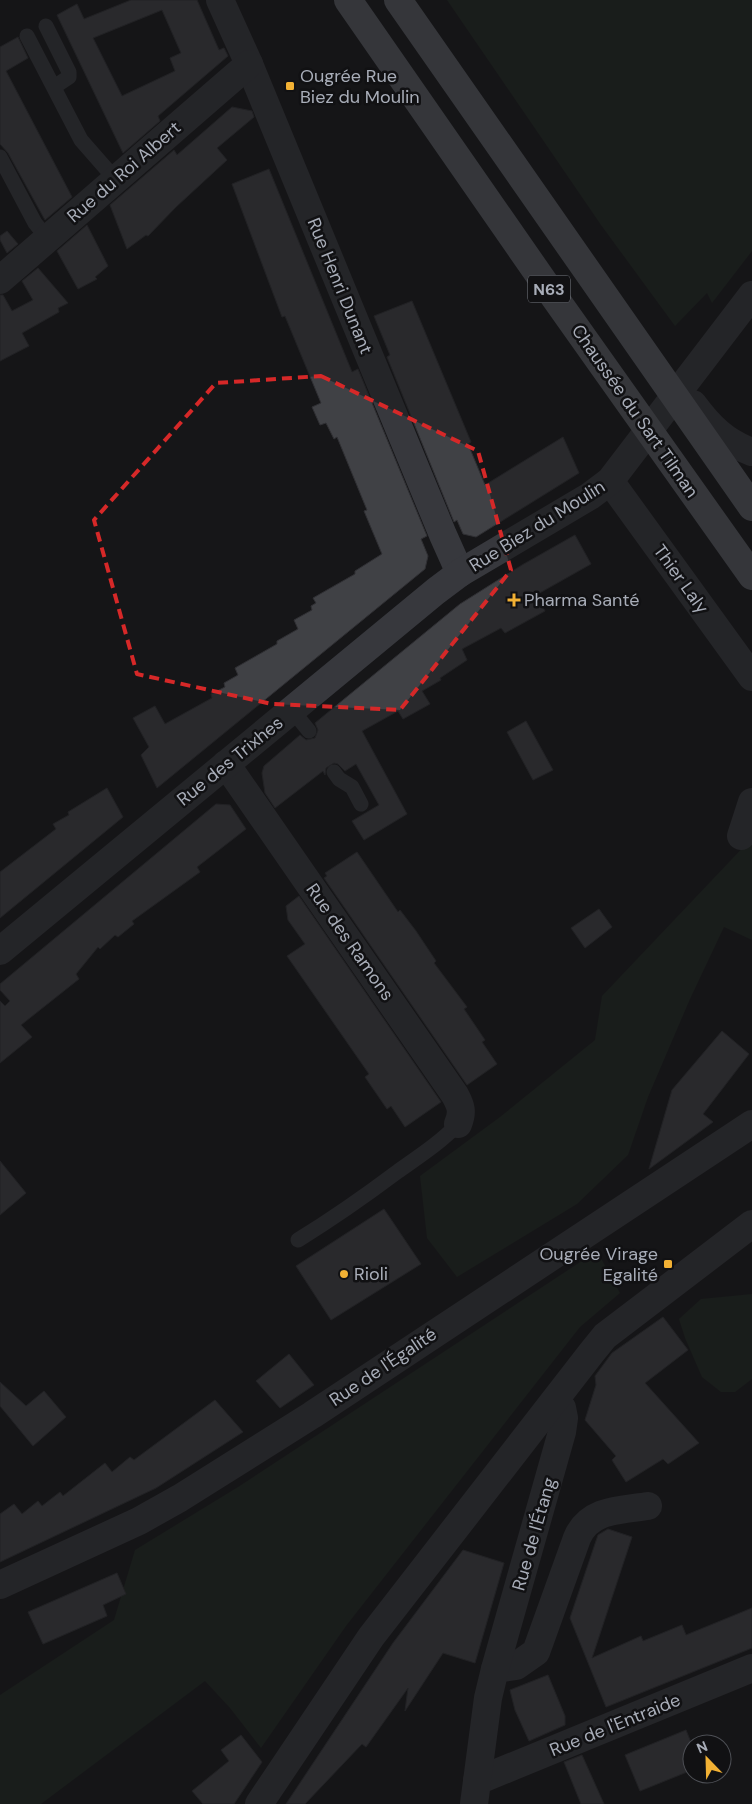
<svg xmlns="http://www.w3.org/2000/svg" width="752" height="1804" font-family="'DM Sans',sans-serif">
<rect width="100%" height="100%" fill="#161618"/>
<g fill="#1e261f">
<path d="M447,0H752V251L712,303L707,293L675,326L601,225Z"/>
<path d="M750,840H752V940L724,927L690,999L648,1097L628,1155L577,1204L457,1277L427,1238L420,1176L500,1117L595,1040L602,996Z"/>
<path d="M597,1251L620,1293L580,1327L346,1626L261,1748L230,1708L205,1681L41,1804H0V1695L114,1620L135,1550L238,1487Z"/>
<path d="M752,1294V1379L735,1392H721L702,1377L685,1338L679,1319L701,1299Z"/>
</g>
<g fill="#404145" stroke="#303034" fill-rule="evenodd">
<path d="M131,0H197L219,50L224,48L228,56L158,116L160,121L123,153L57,15L77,4L84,19ZM162,10L181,53L170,58L175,71L122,96L93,38Z"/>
<path d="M18,37L28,58L6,71L72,197L45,220L8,153L0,144V47Z"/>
<path d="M232,107L252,111L254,117L217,148L227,160L176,207L148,236L146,235L127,249L110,205L174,150L177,155Z"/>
<path d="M269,169L352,372L358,369L427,536L421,539L428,556L425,569L157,788L141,755L149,747L133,718L155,706L165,724L212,698L211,694L225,687L224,683L238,675L235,668L277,644V641L298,629L294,620L312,610L311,606L316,603L313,598L355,574V571L382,554L364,511L367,510L337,437L334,439L326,423L320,425L312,407L321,403L285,316L282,317L232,184Z"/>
<path d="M87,225L108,266L95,277L97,279L78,289L57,251Z"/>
<path d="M7,231L18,244L7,253L0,240V236Z"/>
<path d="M38,268L68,303L58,308L59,312L22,333L29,346L0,361V295H3L12,311L33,300L22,281Z"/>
<path d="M412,301L471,442L468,444L485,485L563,437L579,473L476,537L463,534L457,520L454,522L387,357L390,355L374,316Z"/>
<path d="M575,535L591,564L536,595L545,611L505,633L501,628L462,649L467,660L440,678L441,680L422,691L430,704L403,719L398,711L362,731L407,814L364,840L352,821L379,805L356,764L345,771L338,764L334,763L326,768L325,775L323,771L275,808L265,793L262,773L264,766L300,735L306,740L315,738L318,730L315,723L460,604L522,565Z"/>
<path d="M526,721L553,770L533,780L507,732Z"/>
<path d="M107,788L123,817L0,918V872L56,829L53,824L69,815L68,812Z"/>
<path d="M216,804L230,805L246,829L197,867L200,872L132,921L134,924L118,937L115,935L100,949L98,947L76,974L79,979L21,1025L32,1037L0,1063V1001L5,1006L10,1001L0,990V984Z"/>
<path d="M357,852L398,912L400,910L416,931L436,961L434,963L467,1007L464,1009L485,1040L482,1042L497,1064L467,1085L324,878L327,876L325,873Z"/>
<path d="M299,896L441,1102L405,1127L391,1106L387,1109L365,1077L369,1074L287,956L305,944L288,920L286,906Z"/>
<path d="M599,909L612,927L585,948L571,928Z"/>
<path d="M722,1031L749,1054L703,1114L713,1122L649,1169L672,1090Z"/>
<path d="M0,1161L26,1193L0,1215Z"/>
<path d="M384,1209L421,1264L331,1320L296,1266Z"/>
<path d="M663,1317L688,1350L645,1383L699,1443L668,1464L663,1459L626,1482L612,1460L616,1456L585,1420L596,1385L595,1376L612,1353Z"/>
<path d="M289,1354L314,1385L280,1408L256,1381Z"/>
<path d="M0,1382L26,1406L44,1391L66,1417L33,1446L0,1406Z"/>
<path d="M215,1400L243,1432L156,1488L0,1562V1514L14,1504L22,1514L38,1501L42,1506L60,1492L63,1496L105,1463L112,1472L130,1457L134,1460Z"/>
<path d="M608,1529L632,1537L592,1658L641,1636L643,1641L682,1625L686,1635L752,1608V1648L606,1707L570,1618L598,1535Z"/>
<path d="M463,1550L504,1563L475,1663L443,1653L405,1711L408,1688L366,1747L362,1744L305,1804H286L393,1643Z"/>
<path d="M117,1573L126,1594L103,1605L107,1616L43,1644L28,1612Z"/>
<path d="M548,1675L565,1716V1725L529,1741L515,1710L510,1690Z"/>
<path d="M686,1730L692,1745V1770L640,1791L625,1755Z"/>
<path d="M241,1735L262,1762L234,1804H203L192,1791L229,1761L221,1750Z"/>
<path d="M582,1755L604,1804H581L564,1762Z"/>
</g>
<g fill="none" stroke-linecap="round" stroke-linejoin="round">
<g stroke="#37383d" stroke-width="15">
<path d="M46,26L69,72V77L54,87"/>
<path d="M27,36L81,140L116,180"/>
<path d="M0,157L35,223L48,239"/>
<path d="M292,710L309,731"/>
<path d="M334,772L339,779L352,787L361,804"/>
<path d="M298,1240C332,1219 365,1196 397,1172C418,1157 440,1143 458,1124"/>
</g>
<g stroke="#37383d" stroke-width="28">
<path d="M220,0L249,64L443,535L460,573"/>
<path d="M0,280L249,64"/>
<path d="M693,404C710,427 725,442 752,452"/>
<path d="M610,481L752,677"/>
<path d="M226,764L455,1095C461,1106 463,1112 458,1124"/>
<path d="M741,836L752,802"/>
<path d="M0,951L436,591L460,573L590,496L610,481L752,295"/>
<path d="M495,1669L516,1666L536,1652L577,1538C589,1509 621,1510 648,1506"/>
<path d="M477,1781L752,1668"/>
<path d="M474,1804L488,1698L495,1669L562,1432L564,1418L562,1408L554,1402"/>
</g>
<g stroke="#37383d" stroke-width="28">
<path d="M0,1585L139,1521L180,1498L312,1415L752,1124"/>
<path d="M259,1804L371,1637L592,1352L605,1336L752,1224"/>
</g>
<g stroke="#5b5e65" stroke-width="28">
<path d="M348,0L555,298L752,576"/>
<path d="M398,0L752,507"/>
</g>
</g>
<path d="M0 0H752V1804H0ZM321,376L478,451L511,570L400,710L272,704L137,674L94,520L216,383Z" fill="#161618" fill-opacity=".55" fill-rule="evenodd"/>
<path fill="none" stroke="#d62828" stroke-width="4" stroke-dasharray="10 6" stroke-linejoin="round" d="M321,376L478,451L511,570L400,710L272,704L137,674L94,520L216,383Z"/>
<g fill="#f2b134" stroke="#111113" stroke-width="2">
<rect x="285" y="81" width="10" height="10" rx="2.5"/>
<path d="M511.5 592.5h5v5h5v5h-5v5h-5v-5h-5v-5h5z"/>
<rect x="663" y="1259" width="10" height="10" rx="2.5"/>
<circle cx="344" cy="1274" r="5"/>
</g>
<g text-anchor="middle" stroke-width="5" stroke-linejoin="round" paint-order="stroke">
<rect fill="#111113" stroke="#7b7e86" stroke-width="1" x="528" y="275.5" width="42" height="27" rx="4"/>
<g font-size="16" font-weight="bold" fill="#a8adb8">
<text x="549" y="295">N63</text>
</g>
<g font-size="18" fill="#a8adb8" stroke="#111113" text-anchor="start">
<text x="300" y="82">Ougrée Rue<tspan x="300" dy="21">Biez du Moulin</tspan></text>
<text x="524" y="606">Pharma Santé</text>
<text x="658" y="1260" text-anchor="end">Ougrée Virage<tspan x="658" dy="21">Egalité</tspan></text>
<text x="354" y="1280">Rioli</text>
</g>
<g font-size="18" fill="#a8adb8" stroke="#111113">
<text transform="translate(124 172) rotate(-41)" y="6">Rue du Roi Albert</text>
<text transform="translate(340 286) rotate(68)" y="6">Rue Henri Dunant</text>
<text transform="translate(635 411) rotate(55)" y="6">Chaussée du Sart Tilman</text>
<text transform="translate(537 526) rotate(-32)" y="6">Rue Biez du Moulin</text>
<text transform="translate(681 579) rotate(54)" y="6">Thier Laly</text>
<text transform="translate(230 761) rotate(-39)" y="6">Rue des Trixhes</text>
<text transform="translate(350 942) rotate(55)" y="6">Rue des Ramons</text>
<text transform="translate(383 1367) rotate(-34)" y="6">Rue de l'Égalité</text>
<text transform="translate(534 1534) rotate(-74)" y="6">Rue de l'Étang</text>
<text transform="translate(615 1725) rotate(-22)" y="6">Rue de l'Entraide</text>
</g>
</g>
<g transform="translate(707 1759) rotate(337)"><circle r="24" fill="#111113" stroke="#4d4f55"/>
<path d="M0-4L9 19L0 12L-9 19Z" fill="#f2b134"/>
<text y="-8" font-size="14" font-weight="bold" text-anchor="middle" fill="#a8adb8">N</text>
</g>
</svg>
